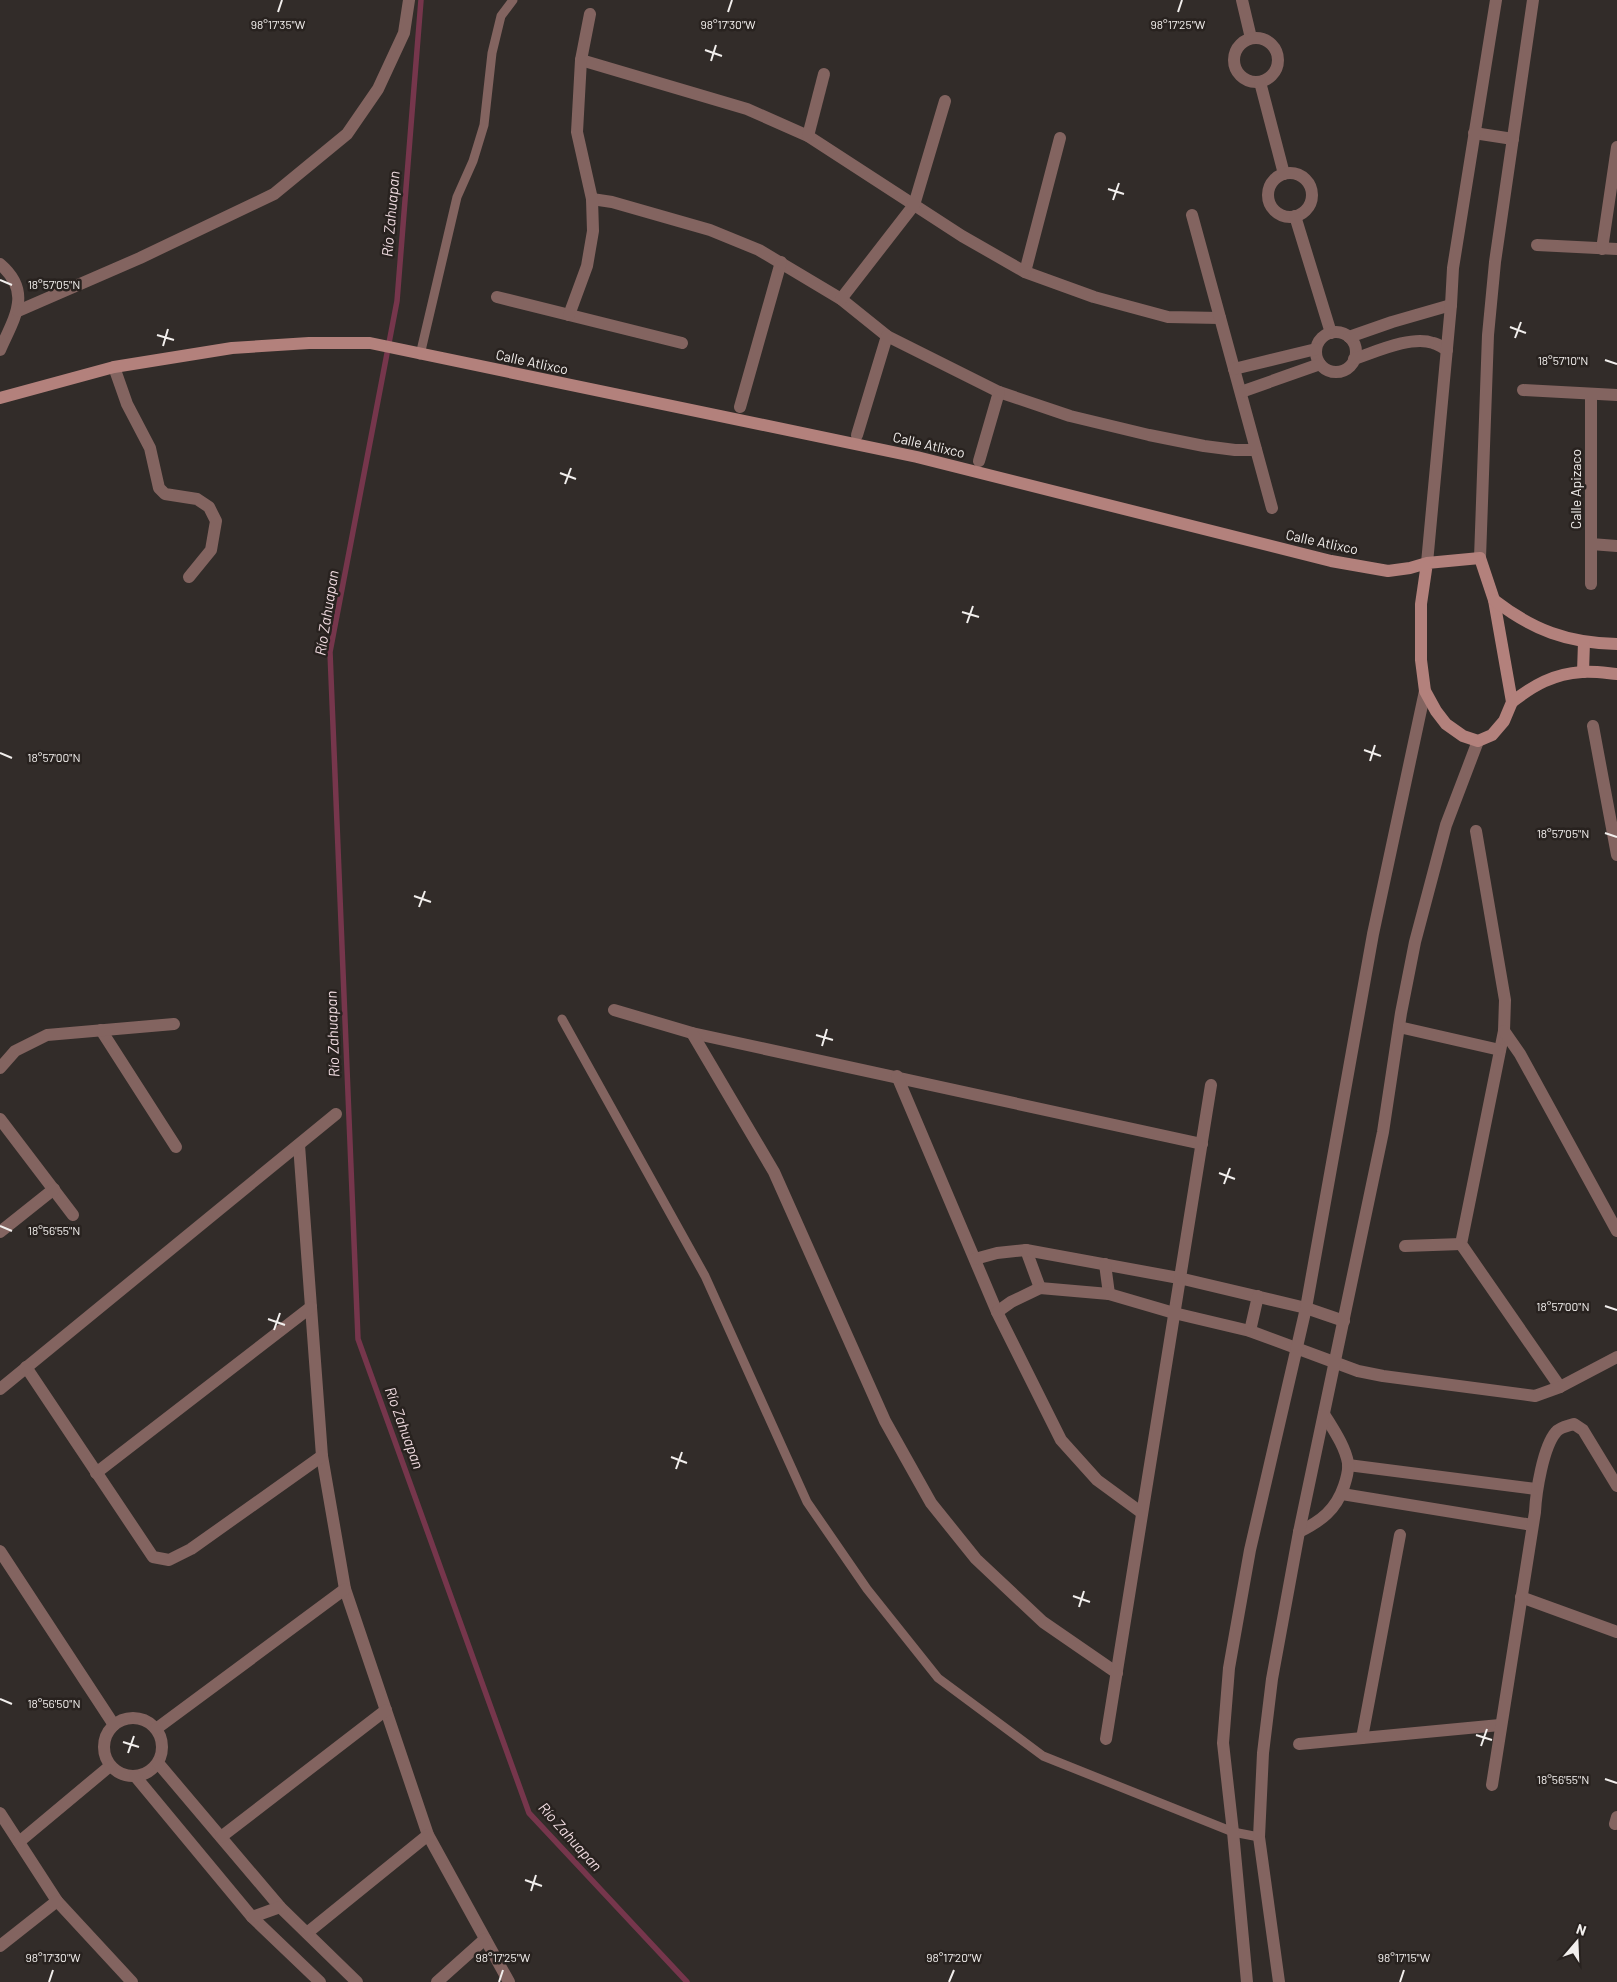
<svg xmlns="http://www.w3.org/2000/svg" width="1617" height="1982" font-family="Barlow,sans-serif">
<rect width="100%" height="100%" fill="#322c29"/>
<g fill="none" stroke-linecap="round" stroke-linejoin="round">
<path stroke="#76364c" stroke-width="5.5" d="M421,0L397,301L330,652L358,1339L529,1813L687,1982"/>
<g stroke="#836460" stroke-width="9">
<path d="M420,355L457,197L473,161L484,125L492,53L501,16L513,0"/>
<path d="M562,1019L705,1276L807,1502L867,1589L938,1678L1043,1756L1233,1832L1259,1837"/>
</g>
<g stroke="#836460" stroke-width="12">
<path d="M1242,0L1251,38"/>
<circle cx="1256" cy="60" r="22"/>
<path d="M581,60L747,109L808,136L962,236L1025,272L1094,297L1168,317L1220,318"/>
<path d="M1260,82L1284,174"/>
<path d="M1474,133L1513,139"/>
<path d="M808,136L824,74"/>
<circle cx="1290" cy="195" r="22"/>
<path d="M592,199L612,202L710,230L759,250L841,299L887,336L999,392L1070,416L1149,435L1204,446L1235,450H1256"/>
<path d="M1192,215L1272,508"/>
<path d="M1295,216L1331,333"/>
<path d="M1537,245L1617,249"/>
<path d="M1602,249L1617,147"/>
<path d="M0,264C33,292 14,318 0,350"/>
<path d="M1025,272L1060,138"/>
<path d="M497,297L682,343"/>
<path d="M841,299L914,205L945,101"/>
<path d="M18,311L140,258L274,194L347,134L378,89L404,33L409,0"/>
<path d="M569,315L587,266L593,231L592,199L577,132L581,60L590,14"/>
<circle cx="1336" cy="352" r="20"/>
<path d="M1349,337L1392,322L1451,305"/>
<path d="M1354,359C1375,352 1412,335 1433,343C1438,344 1442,347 1447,350"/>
<path d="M114,367L127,404L150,448L159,488L165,494L197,499L209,507L216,521L211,550L189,577"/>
<path d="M1234,369L1316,349"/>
<path d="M1523,390L1617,395"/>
<path d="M1241,392L1320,364"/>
<path d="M740,407L781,262"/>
<path d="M857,435L887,336"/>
<path d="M979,461L999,392"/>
<path d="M1591,544L1617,546"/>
<path d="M1480,558L1488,335L1495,262L1533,0"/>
<path d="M1427,563L1451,305L1453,268L1496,0"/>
<path d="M1591,584V394"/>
<path d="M1593,726L1617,855"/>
<path d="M1476,831L1505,1000L1504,1031L1461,1244L1560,1387"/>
<path d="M614,1010L692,1033L1202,1144"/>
<path d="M1399,1027L1500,1050"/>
<path d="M101,1030L176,1147"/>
<path d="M1504,1031L1520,1054L1617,1231"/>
<path d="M692,1033L774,1172L885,1421L931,1503L976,1559L1043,1622L1117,1673"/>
<path d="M0,1068L15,1051L47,1035L174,1024"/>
<path d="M897,1076L997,1312L1061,1440L1097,1480L1142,1513"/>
<path d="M0,1119L73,1215"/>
<path d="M299,1145L322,1456L345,1589L428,1835L509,1982"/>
<path d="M0,1232L54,1189"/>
<path d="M1405,1246L1461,1244"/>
<path d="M1026,1250L1040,1288"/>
<path d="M975,1259L997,1253L1026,1250L1179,1278L1306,1308L1344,1321"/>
<path d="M1105,1264L1109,1294"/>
<path d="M997,1312L1011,1302L1040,1288L1109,1294L1174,1313L1250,1331L1358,1371L1383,1376L1535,1396L1560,1387L1617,1357"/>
<path d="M1250,1331L1258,1296"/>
<path d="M26,1367L153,1557L169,1560L191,1549L322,1456"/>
<path d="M0,1389L336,1114"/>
<path d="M1348,1465L1536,1489"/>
<path d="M96,1473L311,1307"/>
<path d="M1342,1494L1532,1525"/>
<path d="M1299,1532C1321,1521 1336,1510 1344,1486C1346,1480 1349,1471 1348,1463C1345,1446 1333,1429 1324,1414"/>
<path d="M0,1551L114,1725"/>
<path d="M1521,1597L1617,1632"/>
<circle cx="133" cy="1747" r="29"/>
<path d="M156,1729L345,1589"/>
<path d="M1362,1738L1400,1535"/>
<path d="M1106,1739L1211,1085"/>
<path d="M1299,1744L1500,1725"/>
<path d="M158,1763L280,1907L357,1982"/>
<path d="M135,1776L252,1917L320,1982"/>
<path d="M1492,1785L1535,1512C1536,1492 1543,1447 1556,1432C1560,1427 1568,1426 1574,1424L1583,1430L1617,1486"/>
<path d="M0,1813L57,1901L132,1982"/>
<path d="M1615,1824L1617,1817"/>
<path d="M221,1837L386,1710"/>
<path d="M19,1842L110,1766"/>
<path d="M252,1917L280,1907"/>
<path d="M307,1933L428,1835"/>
<path d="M0,1946L57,1901"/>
<path d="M437,1982L485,1939"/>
<path d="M1247,1982L1233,1832L1223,1743L1229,1668L1250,1550L1306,1308L1373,934L1425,691"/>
<path d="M1279,1982L1259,1837L1263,1753L1272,1679L1299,1532L1383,1132L1401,1013L1415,942L1446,825L1478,741"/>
</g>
<g stroke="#b3817c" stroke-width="12">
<path d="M0,398L114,367L232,348L309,343H370L917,457L1331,561L1388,571L1410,568L1427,563L1480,558L1494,600L1512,702L1504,721L1492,735L1478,741L1463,736L1446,724L1436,711L1425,691L1421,660V604L1427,563"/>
<path d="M1494,600C1533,630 1567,643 1617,644"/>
<path d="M1583,672L1584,642"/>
<path d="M1512,702C1534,685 1553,674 1582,672C1593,671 1606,673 1617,674"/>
</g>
</g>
<path fill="none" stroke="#f2efed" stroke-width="2" d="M278,12L282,0M728,12L732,0M1178,12L1182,0M705,50L722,56M711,61L716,45M1108,189L1124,194M1113,200L1119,183M0,280L12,285M1510,327L1526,333M157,335L174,340M1515,338L1521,322M163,346L168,329M1605,360L1617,364M560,473L576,479M565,484L571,468M962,612L979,617M967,623L973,606M1364,750L1381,756M0,753L12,758M1370,761L1375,745M1605,833L1617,837M414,896L431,902M419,907L425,891M816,1035L833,1040M822,1046L827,1029M1219,1173L1235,1179M1224,1184L1230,1168M0,1226L12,1231M1605,1306L1617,1310M268,1319L285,1325M274,1330L280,1313M671,1457L687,1463M676,1469L682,1452M1073,1596L1090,1602M1079,1607L1084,1591M0,1699L12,1704M1476,1735L1492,1740M123,1742L139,1747M1481,1746L1487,1729M128,1753L134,1736M1605,1779L1617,1783M525,1880L542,1886M531,1891L536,1875M49,1982L53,1970M499,1982L503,1970M949,1982L954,1970M1400,1982L1404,1970"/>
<g text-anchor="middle" stroke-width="5" stroke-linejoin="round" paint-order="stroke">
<g font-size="14" fill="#f2efed" stroke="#28221f">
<text transform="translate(532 362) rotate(12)" y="5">Calle Atlixco</text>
<text transform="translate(929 445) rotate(13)" y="5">Calle Atlixco</text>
<text transform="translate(1576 489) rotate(-90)" y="5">Calle Apizaco</text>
<text transform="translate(1322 542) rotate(12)" y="5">Calle Atlixco</text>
</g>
<g font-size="15" font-style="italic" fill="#f1dce1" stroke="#28221f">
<text transform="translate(391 214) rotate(-85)" y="5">Río Zahuapan</text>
<text transform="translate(327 613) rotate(-81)" y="5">Río Zahuapan</text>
<text transform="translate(333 1034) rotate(-92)" y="5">Río Zahuapan</text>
<text transform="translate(404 1428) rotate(70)" y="5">Río Zahuapan</text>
<text transform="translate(570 1837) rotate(48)" y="5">Río Zahuapan</text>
</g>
</g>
<g font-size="12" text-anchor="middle" fill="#f2efed" stroke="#28221f" stroke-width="5" stroke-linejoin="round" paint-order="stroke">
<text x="1178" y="29">98°17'25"W</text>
<text x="278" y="29">98°17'35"W</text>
<text x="728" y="29">98°17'30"W</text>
<text x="54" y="289">18°57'05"N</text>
<text x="1563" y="365">18°57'10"N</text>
<text x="54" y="762">18°57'00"N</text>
<text x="1563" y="838">18°57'05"N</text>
<text x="54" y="1235">18°56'55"N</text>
<text x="1563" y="1311">18°57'00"N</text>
<text x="54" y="1708">18°56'50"N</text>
<text x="1563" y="1784">18°56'55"N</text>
<text x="53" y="1962">98°17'30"W</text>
<text x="503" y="1962">98°17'25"W</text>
<text x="954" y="1962">98°17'20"W</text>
<text x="1404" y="1962">98°17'15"W</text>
</g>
<g transform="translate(1577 1942) rotate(19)" stroke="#28221f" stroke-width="4" paint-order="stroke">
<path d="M0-4L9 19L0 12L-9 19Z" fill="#f2efed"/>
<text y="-8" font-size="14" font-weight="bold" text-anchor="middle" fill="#f2efed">N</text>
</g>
</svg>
